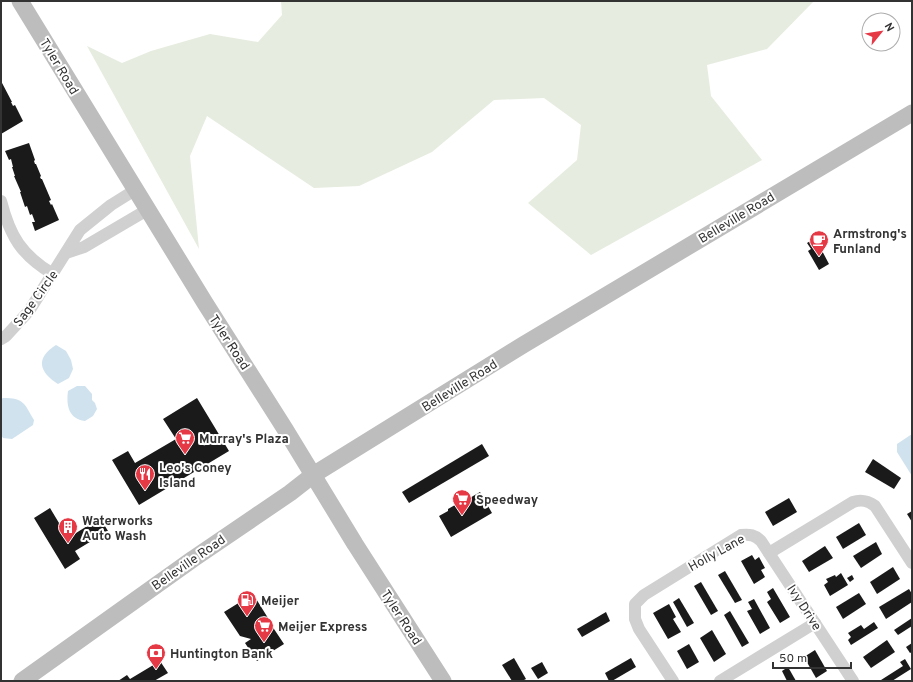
<svg xmlns="http://www.w3.org/2000/svg" width="913" height="682" font-family="Overpass,sans-serif">
<rect width="100%" height="100%" fill="#fff"/>
<path fill="#e6ecdf" d="M281,1H814L767,49L707,65L711,96L762,160L591,255L528,203L577,160L581,125L544,98L494,100L432,152L359,186L314,188L207,116L190,156L199,249L87,46L122,63L151,51L210,34L258,42L282,15Z"/>
<g fill="#cfe2ee">
<path d="M56,345L66,351L71,360L73,369L69,378L58,384C39,372 35,358 56,345Z"/>
<path d="M77,386H85L92,394V400L95,403L97,409L93,416L85,421C69,419 66,406 68,391Z"/>
<path d="M3,398C24,398 24,403 34,420L33,425L12,439L3,438L1,435V399Z"/>
<path d="M912,434V476L897,452V444Z"/>
</g>
<g fill="#1a1a1a">
<path d="M1,81L12,102H11L13,106L15,105L23,121L1,134Z"/>
<path d="M29,143L35,160L34,161L35,164H36L41,176L40,177L41,179H42L51,200L49,201L51,205L52,204L59,220L35,231L32,222H35L32,214L30,215L27,206L25,207L20,192H21L14,176H15L12,167H13L11,159L9,160L5,151Z"/>
<path d="M812,240L816,246L819,245L829,264L819,270L808,251L811,249L807,243Z"/>
<path d="M197,398L229,451L139,505L112,460L128,451L135,463L176,439L163,419Z"/>
<path d="M482,444L489,456L409,503L402,492Z"/>
<path d="M873,459L901,478L894,489L865,472Z"/>
<path d="M480,492L492,513L451,537L439,516L448,511V509L455,505L456,506Z"/>
<path d="M789,498L797,512L773,526L765,512Z"/>
<path d="M50,508L68,538L100,518L108,531L75,551L80,559L65,569L34,518Z"/>
<path d="M912,511V522L907,514Z"/>
<path d="M859,523L866,535L843,549L836,537Z"/>
<path d="M876,542L882,554L861,568L853,556Z"/>
<path d="M825,546L833,558L809,572L802,561Z"/>
<path d="M752,555L755,560L759,557L765,568L761,570L765,577L754,584L741,561Z"/>
<path d="M893,567L900,579L877,594L870,582Z"/>
<path d="M725,571L742,600L735,603L718,575Z"/>
<path d="M841,573L848,585L830,596L824,585L828,582L826,579L835,575L836,577Z"/>
<path d="M852,575L854,579L850,582L847,578Z"/>
<path d="M701,582L718,611L711,615L694,586Z"/>
<path d="M773,588L790,617L780,623L767,602L771,599L767,592Z"/>
<path d="M909,589L912,594V602L886,619L879,607Z"/>
<path d="M859,593L866,604L843,619L836,607Z"/>
<path d="M253,594L268,618L266,629L272,626L284,644L257,661L245,643L251,639L240,636L224,612Z"/>
<path d="M679,598L694,623L687,627L673,602Z"/>
<path d="M754,599L770,628L760,634L747,611L752,609L748,602Z"/>
<path d="M669,604L676,617L673,619L681,632L668,639L653,613Z"/>
<path d="M730,611L749,643L742,647L724,615Z"/>
<path d="M606,612L610,621L582,637L577,629Z"/>
<path d="M912,618V626L898,635L894,630Z"/>
<path d="M874,622L878,628L851,645L848,640L851,637L848,633L861,625L864,629Z"/>
<path d="M712,630L726,654L714,662L700,638Z"/>
<path d="M887,640L895,652L871,668L863,657Z"/>
<path d="M912,643V652L910,653L906,647Z"/>
<path d="M689,644L699,662L687,669L677,651Z"/>
<path d="M815,650L827,671L816,678L804,657Z"/>
<path d="M514,658L526,679L522,681H512L502,665Z"/>
<path d="M631,658L636,667L612,681H609L605,673Z"/>
<path d="M905,659L911,669L892,681H882L881,680L903,666L900,662Z"/>
<path d="M160,661L168,673L154,681H118L127,675L130,679Z"/>
<path d="M542,662L548,673L538,679L531,668Z"/>
<path d="M788,667L796,681H787L782,671Z"/>
</g>
<g fill="none" stroke-linecap="round" stroke-linejoin="round">
<g stroke="#d0d0d0" stroke-width="12">
<path d="M1,201C10,236 21,255 53,274"/>
<path d="M66,253L84,247L147,210"/>
<path d="M1,339L6,336L29,311L80,230L111,205L135,190"/>
<path d="M769,553L853,502C862,499 868,501 875,506L912,563"/>
<path d="M673,681L639,629L635,619V604L644,595L741,535C750,534 755,535 761,541L853,681"/>
<path d="M720,681L815,623"/>
</g>
<g stroke="#bdbdbd" stroke-width="17">
<path d="M20,1L205,303L285,429L355,544L443,681"/>
<path d="M22,681L193,559L290,493L313,475L523,345L912,113"/>
</g>
</g>
<defs>
<symbol id="cafe-pin" viewBox="-11 -11 22 30"><path d="M0 17L-7.5 6A9.5 9.5 0 1 1 7.5 6Z" fill="#e63946" stroke="#fff"/><path d="M-5.5-4.5H6V0H3Q3 3.5 0 3.5H-2.5Q-5.5 3.5-5.5 0ZM3-3.2v2h1.7v-2ZM-6 4.5H4V6H-6Z" fill="#fff"/></symbol>
<symbol id="supermarket-pin" viewBox="-11 -11 22 30"><path d="M0 17L-7.5 6A9.5 9.5 0 1 1 7.5 6Z" fill="#e63946" stroke="#fff"/><path d="M-6-5.5h2.5l.6 2H6L4.5 2H-2.5L-4.4-4H-6ZM-1.5 3.2a1.3 1.3 0 1 0 .1 0ZM3 3.2a1.3 1.3 0 1 0 .1 0Z" fill="#fff"/></symbol>
<symbol id="restaurant-pin" viewBox="-11 -11 22 30"><path d="M0 17L-7.5 6A9.5 9.5 0 1 1 7.5 6Z" fill="#e63946" stroke="#fff"/><path d="M-5-6h1v4h1v-4h1v4h1v-4h1v5L-1.5 .5V6h-2V.5L-5-1ZM5-6V6H3V1.5H1.5Q1.5-4 5-6Z" fill="#fff"/></symbol>
<symbol id="building-pin" viewBox="-11 -11 22 30"><path d="M0 17L-7.5 6A9.5 9.5 0 1 1 7.5 6Z" fill="#e63946" stroke="#fff"/><path d="M-4-6H4V6H1V3H-1V6H-4ZM-2.5-4.3h1.7v1.8h-1.7ZM.8-4.3h1.7v1.8H.8ZM-2.5-1h1.7V.8h-1.7ZM.8-1h1.7V.8H.8Z" fill="#fff"/></symbol>
<symbol id="fuel-pin" viewBox="-11 -11 22 30"><path d="M0 17L-7.5 6A9.5 9.5 0 1 1 7.5 6Z" fill="#e63946" stroke="#fff"/><path d="M-5.5-6h7V0h2V4h1.3V-2.5L3-4.5l.8-.8L6-3V5H2.5V1h-1V6h-7ZM-4.2-4.7v3.2H.2V-4.7Z" fill="#fff"/></symbol>
<symbol id="bank-pin" viewBox="-11 -11 22 30"><path d="M0 17L-7.5 6A9.5 9.5 0 1 1 7.5 6Z" fill="#e63946" stroke="#fff"/><path d="M-6-4H6V4H-6ZM0-2.3a2.3 2.3 0 1 0 0 4.6a2.3 2.3 0 1 0 0-4.6Z" fill="#fff"/></symbol>
</defs>
<g fill-rule="evenodd">
<use href="#cafe-pin" x="808" y="229" width="22" height="30"/>
<use href="#supermarket-pin" x="174" y="427" width="22" height="30"/>
<use href="#restaurant-pin" x="134" y="463" width="22" height="30"/>
<use href="#supermarket-pin" x="451" y="488" width="22" height="30"/>
<use href="#building-pin" x="57" y="516" width="22" height="30"/>
<use href="#fuel-pin" x="236" y="589" width="22" height="30"/>
<use href="#supermarket-pin" x="253" y="615" width="22" height="30"/>
<use href="#bank-pin" x="145" y="642" width="22" height="30"/>
</g>
<g text-anchor="middle" stroke-width="4" stroke-linejoin="round" paint-order="stroke">
<g font-size="13" fill="#333" stroke="#fff">
<text transform="translate(60 66) rotate(59)" y="5">Tyler Road</text>
<text transform="translate(736 217) rotate(-31)" y="5">Belleville Road</text>
<text transform="translate(35 298) rotate(-54)" y="5">Sage Circle</text>
<text transform="translate(230 342) rotate(57)" y="5">Tyler Road</text>
<text transform="translate(459 385) rotate(-32)" y="5">Belleville Road</text>
<text transform="translate(716 552) rotate(-29)" y="5">Holly Lane</text>
<text transform="translate(188 562) rotate(-35)" y="5">Belleville Road</text>
<text transform="translate(805 607) rotate(57)" y="5">Ivy Drive</text>
<text transform="translate(402 617) rotate(57)" y="5">Tyler Road</text>
</g>
<g font-size="13" font-weight="bold" fill="#333" stroke="#fff" text-anchor="start">
<text x="833" y="238">Armstrong's<tspan x="833" dy="15">Funland</tspan></text>
<text x="199" y="443">Murray's Plaza</text>
<text x="159" y="472">Leo's Coney<tspan x="159" dy="15">Island</tspan></text>
<text x="476" y="504">Speedway</text>
<text x="82" y="525">Waterworks<tspan x="82" dy="15">Auto Wash</tspan></text>
<text x="261" y="605">Meijer</text>
<text x="278" y="631">Meijer Express</text>
<text x="170" y="658">Huntington Bank</text>
</g>
</g>
<rect width="913" height="682" fill="none" stroke="#333333" stroke-width="4"/>
<g transform="translate(881 32) rotate(60)"><circle r="19" fill="#ffffff" stroke="#adadad"/>
<path d="M0-3L7 15L0 10L-7 15Z" fill="#e63946"/>
<text y="-6" font-size="11" font-weight="bold" text-anchor="middle" fill="#333333">N</text>
</g>
<path d="M773 662v6h78v-6" fill="none" stroke="#333333" stroke-width="2"/>
<text x="779" y="662" font-size="12" fill="#333333" stroke="#ffffff" stroke-width="3" paint-order="stroke">50 m</text>
</svg>
